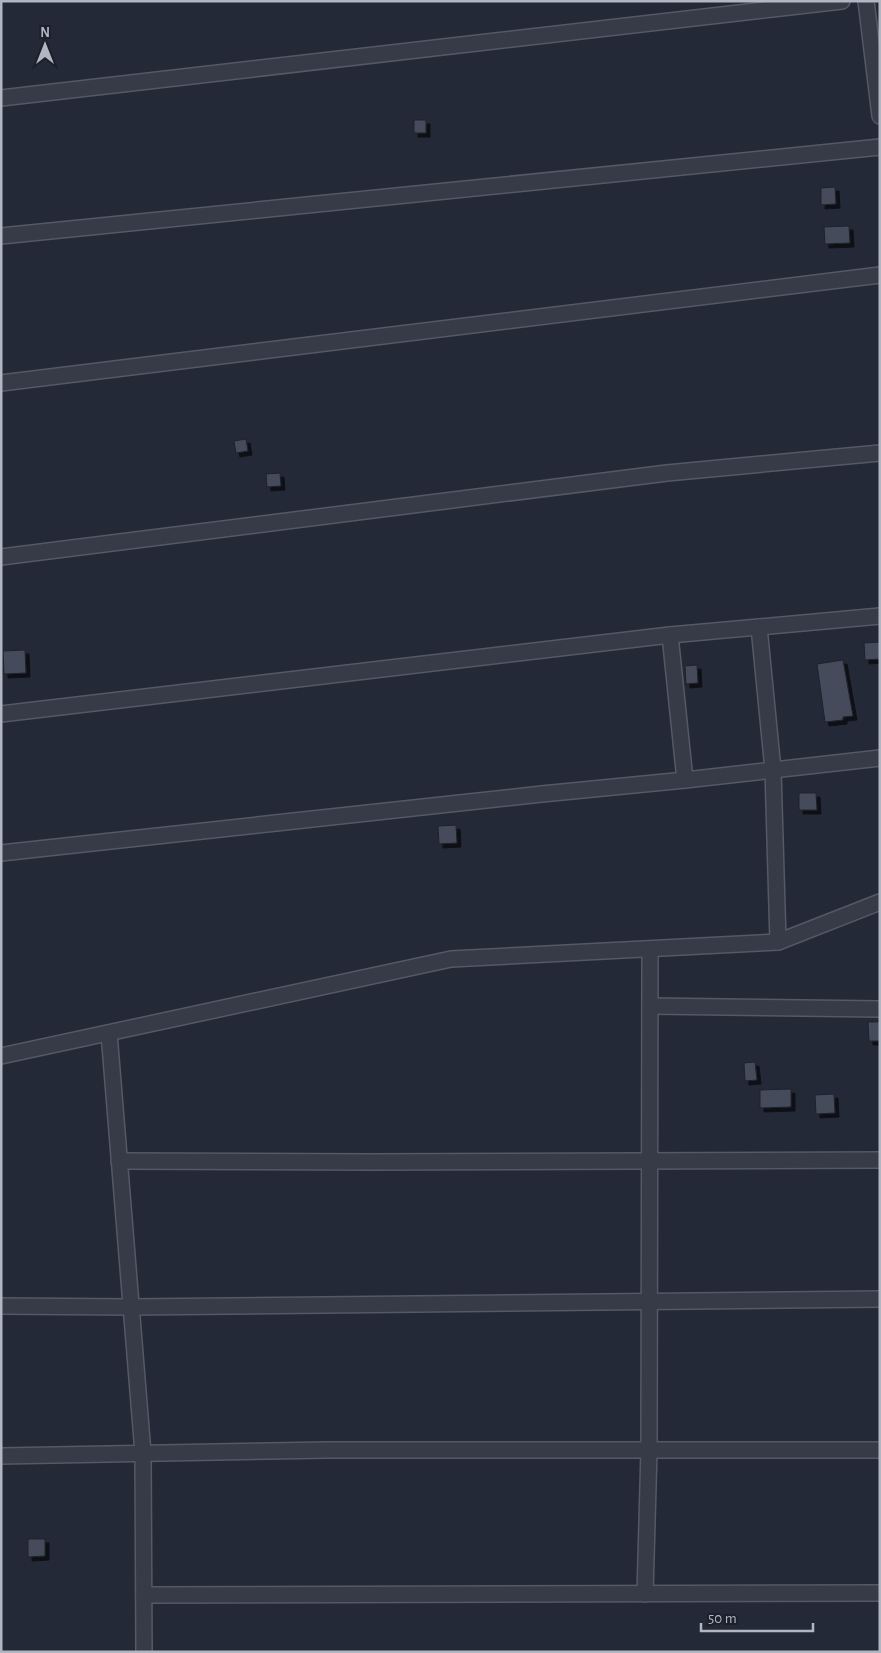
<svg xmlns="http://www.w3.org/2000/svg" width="881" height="1653" font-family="'Alegreya Sans',sans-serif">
<defs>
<filter id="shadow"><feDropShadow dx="4" dy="4" stdDeviation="0" flood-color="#0009"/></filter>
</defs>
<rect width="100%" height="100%" fill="#232936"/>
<g fill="#454c5a" stroke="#1e222d" filter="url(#shadow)">
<rect x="414" y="120" width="12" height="13"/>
<path d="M835,187L836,204L821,205V188Z"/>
<path d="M849,226L850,243L825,244L824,227Z"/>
<path d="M246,439L248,451L236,453L234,441Z"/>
<path d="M280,473L281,486L267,487L266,474Z"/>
<path d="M880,642V659L865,660L864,643Z"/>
<path d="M25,650L26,673L4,674L3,651Z"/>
<path d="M843,660L853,716L843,717V720L825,722L817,664Z"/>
<path d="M697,665L698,683L686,684L685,666Z"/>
<path d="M799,793H816L817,810H799Z"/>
<path d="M456,825L457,843L439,844L438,826Z"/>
<path d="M868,1022H880V1041H869Z"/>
<path d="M755,1062L757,1080L745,1081L744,1063Z"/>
<path d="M791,1089V1107L760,1108V1090Z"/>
<path d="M834,1094L835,1113L816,1114L815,1095Z"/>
<path d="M28,1539H45V1556L28,1557Z"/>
</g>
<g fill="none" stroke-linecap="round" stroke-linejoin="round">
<defs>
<g id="street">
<path d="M866,1L880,116"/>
<path d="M1,98L842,1"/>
<path d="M1,236L880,147"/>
<path d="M1,383L880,275"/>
<path d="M1,557L667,473L880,453"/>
<path d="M759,627L773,770L778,942"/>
<path d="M670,635L685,780"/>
<path d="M1,714L670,635L880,616"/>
<path d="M1,853L542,794L685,780L880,758"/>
<path d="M650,1006L880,1009"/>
<path d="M109,1033L143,1453L144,1652"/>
<path d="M1,1056L451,959L778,942L880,902"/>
<path d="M119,1161L372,1162L880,1160"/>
<path d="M1,1306L131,1307L880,1299"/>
<path d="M1,1456L328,1450H880"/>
<path d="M645,1594L649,1450L650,950"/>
<path d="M144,1595L880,1593"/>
</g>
</defs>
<use href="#street" stroke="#545964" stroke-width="18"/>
<use href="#street" stroke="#363b47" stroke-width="15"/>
</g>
<rect width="881" height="1653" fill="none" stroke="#b1b6c3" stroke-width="5"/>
<g transform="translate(45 45)" stroke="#1c202b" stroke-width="4" paint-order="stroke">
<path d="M0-4L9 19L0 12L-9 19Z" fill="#b1b6c3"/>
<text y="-8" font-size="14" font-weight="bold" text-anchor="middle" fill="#b1b6c3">N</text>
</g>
<path d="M701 1623v8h112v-8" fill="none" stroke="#b1b6c3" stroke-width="2.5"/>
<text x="708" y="1623" font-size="15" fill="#b1b6c3" stroke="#1c202b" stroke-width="4" paint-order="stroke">50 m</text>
</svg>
